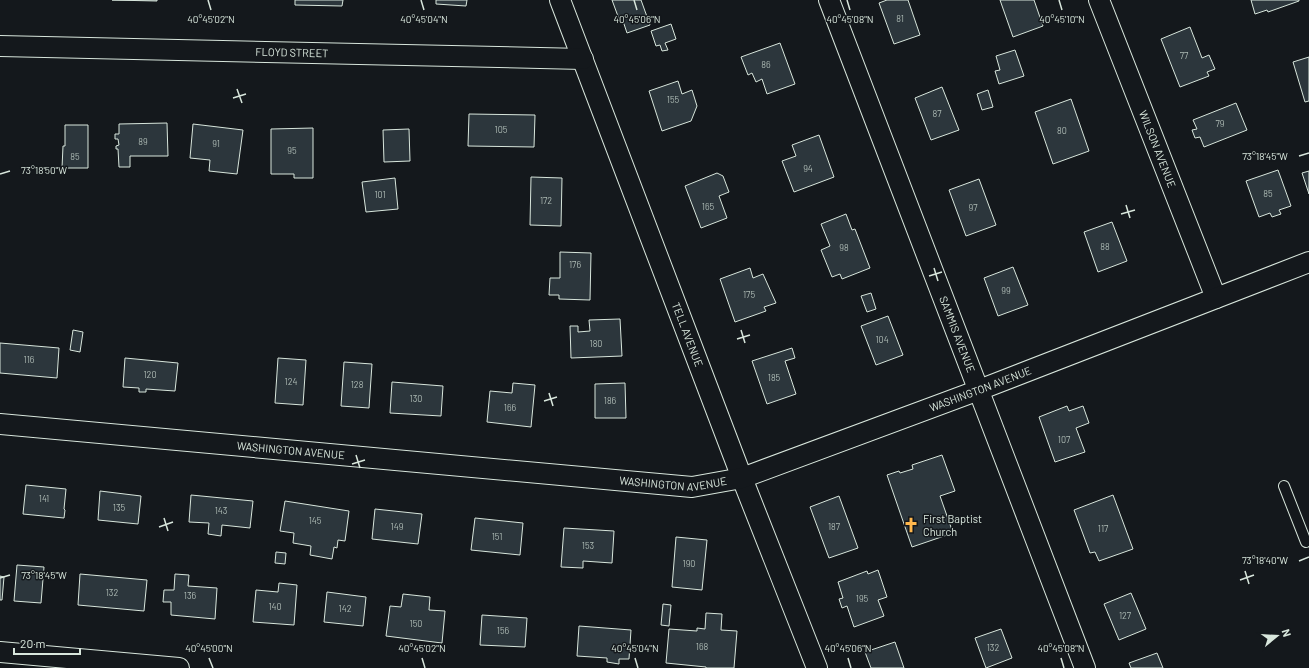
<svg xmlns="http://www.w3.org/2000/svg" width="1309" height="668" font-family="Barlow,sans-serif">
<rect width="100%" height="100%" fill="#14181c"/>
<g fill="#2c363c" stroke="#d8e6dc">
<path d="M112,0H157V1Z"/>
<path d="M295,0H343L342,6L295,5Z"/>
<path d="M436,0H467L466,6L436,4Z"/>
<path d="M612,0H641L650,25L627,33L622,18L619,19Z"/>
<path d="M887,0H908L920,35L894,44L879,3Z"/>
<path d="M1000,0H1034L1043,26L1013,37Z"/>
<path d="M1251,0H1299V1L1268,12L1267,10L1255,14Z"/>
<path d="M671,24L676,39L665,43L668,50L662,51L660,45L656,46L651,31Z"/>
<path d="M1190,27L1202,58L1209,55L1215,69L1207,72L1209,76L1180,87L1161,39Z"/>
<path d="M780,43L795,84L767,94L762,79L756,82L752,73L748,75L741,57Z"/>
<path d="M1015,50L1024,76L999,84L995,71L1000,70L996,56Z"/>
<path d="M1309,57V101L1305,102L1293,62Z"/>
<path d="M678,81L682,94L692,90L697,106L691,121L662,131L649,91Z"/>
<path d="M942,87L959,130L931,140L915,98Z"/>
<path d="M988,90L993,107L982,110L977,94Z"/>
<path d="M1071,99L1089,151L1053,164L1035,112Z"/>
<path d="M1236,103L1247,130L1204,147L1200,137L1195,138L1192,130L1197,129L1193,120Z"/>
<path d="M469,114L535,115L534,147L468,146Z"/>
<path d="M167,123L168,156H130V167H119L118,149H116V146L119,145L118,139H115V134H119V124Z"/>
<path d="M193,124L243,130L237,174L209,171L210,160L190,158Z"/>
<path d="M65,125H88V168H62L63,146H65Z"/>
<path d="M313,128V178H294V174H271V129Z"/>
<path d="M409,129L410,161L384,162L383,130Z"/>
<path d="M819,135L834,177L794,192L782,161L796,156L792,145Z"/>
<path d="M1278,170L1291,206L1279,210L1281,214L1272,217L1270,213L1259,217L1246,181Z"/>
<path d="M1309,171V194L1302,173Z"/>
<path d="M717,173L723,176L729,192L719,196L727,218L701,228L685,186Z"/>
<path d="M531,177L562,178L561,226L530,225Z"/>
<path d="M395,178L398,209L366,212L362,182Z"/>
<path d="M979,179L996,225L966,236L949,190Z"/>
<path d="M846,214L852,230L855,229L870,268L842,279L840,274L832,277L821,250L830,246L821,224Z"/>
<path d="M1112,222L1127,261L1098,272L1084,232Z"/>
<path d="M560,252L591,253L590,300L559,299V295H549L550,278H560Z"/>
<path d="M1013,267L1028,305L998,316L984,278Z"/>
<path d="M750,268L753,278L763,274L776,303L764,307L766,311L735,322L720,279Z"/>
<path d="M871,293L876,309L867,312L861,296Z"/>
<path d="M888,316L903,355L876,365L861,326Z"/>
<path d="M620,319L622,356L571,358L570,326H578V332L590,331L589,320Z"/>
<path d="M73,330L83,332L80,352L70,350Z"/>
<path d="M0,343L59,348L57,378L0,373Z"/>
<path d="M792,348L795,358L785,361L796,394L767,404L752,361Z"/>
<path d="M125,358L178,363L175,391L146,389V392H139V388L123,387Z"/>
<path d="M278,358L306,360L303,405L275,403Z"/>
<path d="M344,362L372,364L369,408L341,406Z"/>
<path d="M392,382L443,386L441,416L390,413Z"/>
<path d="M513,383L535,385L531,427L487,422L490,391L512,393Z"/>
<path d="M625,383L626,418H595V384Z"/>
<path d="M1067,406L1069,411L1083,406L1089,423L1076,428L1085,452L1055,462L1039,417Z"/>
<path d="M942,455L955,491L940,496L953,533L912,547L887,475L899,471L900,473L913,469L912,465Z"/>
<path d="M26,485L66,489L64,509L65,510L64,518L23,514Z"/>
<path d="M100,491L141,496L138,524L98,520Z"/>
<path d="M191,495L253,501L250,528L222,525L221,536L208,534L209,523L189,522Z"/>
<path d="M1113,495L1133,549L1099,561L1095,552L1090,553L1074,510Z"/>
<path d="M839,496L858,548L829,558L810,507Z"/>
<path d="M285,501L349,511L345,541L338,540L337,548L334,547L332,559L310,555L311,546L293,543L294,533L280,531Z"/>
<path d="M375,509L422,514L418,544L372,539Z"/>
<path d="M475,518L523,523L520,555L471,550Z"/>
<path d="M564,528L614,531L612,563L583,561V568L561,567Z"/>
<path d="M676,537L707,540L702,590L672,587Z"/>
<path d="M276,552L286,553L285,564L275,563Z"/>
<path d="M17,565L44,567L41,603L14,601Z"/>
<path d="M878,570L887,597L878,600L884,616L854,627L847,606L842,608L839,599L843,598L838,582L867,571L868,574Z"/>
<path d="M80,574L147,580L144,611L78,605Z"/>
<path d="M175,574L189,575L188,586L217,588L215,619L171,615V602H163L164,590H174Z"/>
<path d="M0,576L4,577L2,600H0Z"/>
<path d="M279,583L297,585L294,625L253,622L256,590L278,592Z"/>
<path d="M327,592L366,597L363,626L324,622Z"/>
<path d="M1131,593L1146,629L1119,640L1104,604Z"/>
<path d="M403,594L430,597L429,610L445,611L442,643L386,636L390,606L401,607Z"/>
<path d="M663,604L671,605L669,626L661,625Z"/>
<path d="M706,613L722,614L721,630L737,631L734,668H706V667L666,663L669,629L697,631V628L705,629Z"/>
<path d="M482,615L527,618L525,647L480,645Z"/>
<path d="M579,626L631,630L629,659H619V664L607,662V658L577,656Z"/>
<path d="M1001,629L1012,658L986,668L975,638Z"/>
<path d="M895,642L904,668H871L865,652Z"/>
<path d="M1157,653L1163,668H1131L1129,663Z"/>
</g>
<g fill="none" stroke-linecap="round" stroke-linejoin="round">
<defs>
<path id="lane" d="M1284,486L1306,542"/>
<g id="street">
<path id="s1" d="M560,0L742,478L817,668"/>
<path id="s2" d="M829,0L1085,668"/>
<path id="s3" d="M1099,0L1216,298"/>
<path id="s4" d="M0,46L583,59"/>
<path id="s5" d="M0,424L692,487L742,478L979,390L1309,262"/>
<path d="M0,652L179,668"/>
</g>
</defs>
<use href="#lane" stroke="#d8e6dc" stroke-width="12"/>
<use href="#street" stroke="#d8e6dc" stroke-width="22"/>
<use href="#lane" stroke="#14181c" stroke-width="10"/>
<use href="#street" stroke="#14181c" stroke-width="20"/>
</g>
<path fill="none" stroke="#d8e6dc" stroke-width="1.5" d="M208,0L211,10M421,0L424,10M634,0L637,10M847,0L850,10M1059,0L1062,10M237,89L242,103M233,98L246,94M1299,156L1309,153M0,174L10,171M1126,205L1130,218M1121,214L1135,210M934,268L938,281M929,276L942,272M741,330L745,343M737,339L750,335M549,393L553,406M544,401L557,397M356,455L360,468M352,464L365,460M164,518L168,531M159,527L173,522M1299,561L1309,557M1245,571L1249,584M0,578L10,575M1240,580L1254,575M209,658L213,668M422,658L425,668M635,658L638,668M848,658L851,668M1061,658L1064,668"/>
<defs>
<symbol id="church-bare" viewBox="-9 -9 18 18"><path d="M-1.2-6h2.4v3.5h3.3v2.4h-3.3V6h-2.4V-.1h-3.3v-2.4h3.3Z" fill="#ffb74d" stroke="#14181c" stroke-width="2.5" paint-order="stroke"/></symbol>
</defs>
<g fill-rule="evenodd">
<use href="#church-bare" x="900" y="514" width="22" height="22"/>
</g>
<g text-anchor="middle" stroke-width="3" stroke-linejoin="round" paint-order="stroke">
<g font-size="9" fill="#adbab4">
<text x="900" y="22">81</text>
<text x="1184" y="59">77</text>
<text x="766" y="68">86</text>
<text x="673" y="103">155</text>
<text x="937" y="117">87</text>
<text x="1220" y="127">79</text>
<text x="501" y="133">105</text>
<text x="1062" y="134">80</text>
<text x="143" y="145">89</text>
<text x="216" y="147">91</text>
<text x="292" y="154">95</text>
<text x="75" y="160">85</text>
<text x="808" y="172">94</text>
<text x="1268" y="197">85</text>
<text x="380" y="198">101</text>
<text x="546" y="204">172</text>
<text x="708" y="210">165</text>
<text x="973" y="211">97</text>
<text x="1105" y="250">88</text>
<text x="844" y="251">98</text>
<text x="575" y="268">176</text>
<text x="1006" y="294">99</text>
<text x="749" y="298">175</text>
<text x="882" y="343">104</text>
<text x="596" y="347">180</text>
<text x="29" y="363">116</text>
<text x="150" y="378">120</text>
<text x="774" y="381">185</text>
<text x="291" y="385">124</text>
<text x="357" y="388">128</text>
<text x="416" y="402">130</text>
<text x="610" y="404">186</text>
<text x="510" y="411">166</text>
<text x="1064" y="443">107</text>
<text x="44" y="502">141</text>
<text x="119" y="511">135</text>
<text x="221" y="514">143</text>
<text x="315" y="524">145</text>
<text x="397" y="530">149</text>
<text x="834" y="530">187</text>
<text x="1103" y="532">117</text>
<text x="497" y="540">151</text>
<text x="588" y="549">153</text>
<text x="689" y="567">190</text>
<text x="112" y="596">132</text>
<text x="190" y="599">136</text>
<text x="862" y="602">195</text>
<text x="275" y="610">140</text>
<text x="345" y="612">142</text>
<text x="1125" y="619">127</text>
<text x="416" y="627">150</text>
<text x="503" y="634">156</text>
<text x="702" y="650">168</text>
<text x="993" y="651">132</text>
</g>
<g font-size="11" fill="#d8e6dc" stroke="#14181c">
<text dy="4" stroke="none"><textPath href="#s4" startOffset="292">FLOYD STREET</textPath></text>
<text dy="4" stroke="none"><textPath href="#s3" startOffset="160">WILSON AVENUE</textPath></text>
<text dy="4" stroke="none"><textPath href="#s1" startOffset="358">TELL AVENUE</textPath></text>
<text dy="4" stroke="none"><textPath href="#s2" startOffset="358">SAMMIS AVENUE</textPath></text>
<text dy="4" stroke="none"><textPath href="#s5" startOffset="1000">WASHINGTON AVENUE</textPath></text>
<text dy="4" stroke="none"><textPath href="#s5" startOffset="292">WASHINGTON AVENUE</textPath></text>
<text dy="4" stroke="none"><textPath href="#s5" startOffset="676">WASHINGTON AVENUE</textPath></text>
</g>
<g font-size="11" fill="#d8e6dc" stroke="#14181c" text-anchor="start">
<text x="923" y="523">First Baptist<tspan x="923" dy="13">Church</tspan></text>
</g>
</g>
<g font-size="10" text-anchor="middle" fill="#d8e6dc" stroke="#14181c" stroke-width="3" stroke-linejoin="round" paint-order="stroke">
<text x="211" y="23">40°45'02"N</text>
<text x="424" y="23">40°45'04"N</text>
<text x="637" y="23">40°45'06"N</text>
<text x="850" y="23">40°45'08"N</text>
<text x="1062" y="23">40°45'10"N</text>
<text x="1265" y="160">73°18'45"W</text>
<text x="44" y="174">73°18'50"W</text>
<text x="1265" y="564">73°18'40"W</text>
<text x="44" y="579">73°18'45"W</text>
<text x="209" y="652">40°45'00"N</text>
<text x="422" y="652">40°45'02"N</text>
<text x="635" y="652">40°45'04"N</text>
<text x="848" y="652">40°45'06"N</text>
<text x="1061" y="652">40°45'08"N</text>
</g>
<g transform="translate(1277 636) rotate(72)" stroke="#14181c" stroke-width="3" paint-order="stroke">
<path d="M0-3L7 15L0 10L-7 15Z" fill="#d8e6dc"/>
<text y="-6" font-size="11" font-weight="bold" text-anchor="middle" fill="#d8e6dc">N</text>
</g>
<path d="M14 648v6h66v-6" fill="none" stroke="#d8e6dc" stroke-width="2"/>
<text x="20" y="648" font-size="12" fill="#d8e6dc" stroke="#14181c" stroke-width="3" paint-order="stroke">20 m</text>
</svg>
